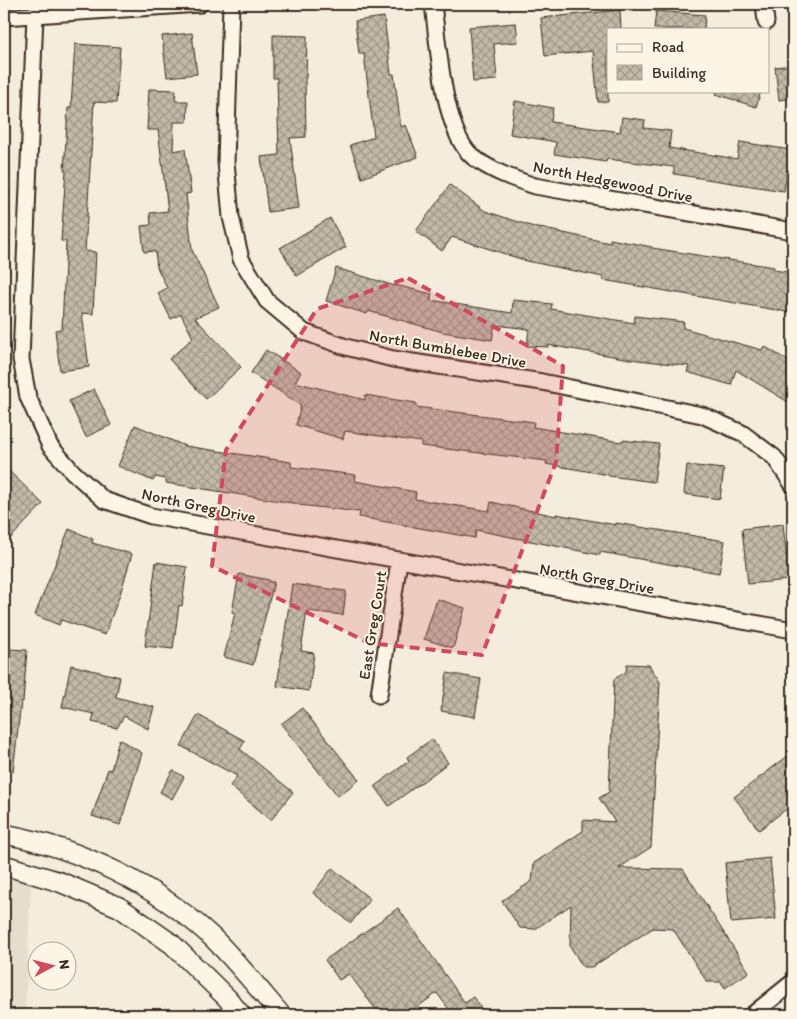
<svg xmlns="http://www.w3.org/2000/svg" width="797" height="1019" font-family="Itim,sans-serif">
<defs>
<pattern id="building-cross-hatch" width="8" height="8" patternUnits="userSpaceOnUse" patternTransform="scale(1.25)"><rect width="8" height="8" fill="#c3b9aa"/><path d="M0 0l8 8M0 8l8-8" fill="none" stroke="#a0978a"/></pattern>
</defs>
<rect width="100%" height="100%" fill="#f4eddd"/>
<filter id="ink" filterUnits="userSpaceOnUse"><feTurbulence type="fractalNoise" baseFrequency=".02" numOctaves="2"/><feDisplacementMap in="SourceGraphic" scale="10" xChannelSelector="R" yChannelSelector="G"/><feConvolveMatrix kernelMatrix="1 2 1 2 8 2 1 2 1" color-interpolation-filters="sRGB"/></filter>
<g filter="url(#ink)">
<path fill="#e5ddce" d="M4,880L31,881L25,1015H4Z"/>
<g fill="url(#building-cross-hatch)" stroke="#3b2a1e">
<path d="M620,10L621,29H608V102H598L593,51L545,56L541,18Z"/>
<path d="M656,11L705,15L704,29H654Z"/>
<path d="M384,17L391,74H394L401,127L406,125L418,157L362,178L350,145L374,137L364,54H359L355,21Z"/>
<path d="M516,23L518,42L494,44L497,80L473,82L469,27Z"/>
<path d="M192,33L197,74L167,77L162,36Z"/>
<path d="M273,35L307,36L306,78H305L306,137L290,138L299,208L268,212L261,157L279,155L277,78H273Z"/>
<path d="M75,44L120,47L116,103L94,102L85,251L96,252L93,314L82,313L89,367L60,371L55,330L62,329L66,241H61L66,170H64L68,108H71Z"/>
<path d="M793,65V98L779,100L775,67Z"/>
<path d="M149,89L176,90L175,101H188L187,122H174L173,151L185,149L191,193L186,194L192,250L219,307L195,318L241,367L206,399L169,359L193,338L181,314L171,319L158,293L167,288L157,267L155,251L144,252L141,226L151,225L150,213L168,211L158,130H147Z"/>
<path d="M717,91H761L756,107L716,94Z"/>
<path d="M515,101L553,108L551,122L620,132L622,117L645,120L644,128L671,131L669,148L737,159L740,142L791,150L784,191L674,174V167L607,159L606,162L554,154L556,142L510,134Z"/>
<path d="M450,185L485,211L540,229V228L610,243V239L652,247V248L774,267V270L793,273V313L603,280V277L527,261L452,237L442,251L416,231Z"/>
<path d="M330,218L346,247L297,276L280,248Z"/>
<path d="M336,268L395,286V285L432,294L430,300L512,313L513,300L552,304L551,309L634,323L635,316L684,322L683,328L762,350L764,346L793,364V405L736,370L731,385L687,372L689,366L630,359L548,345V347L527,346L529,329L495,325L492,340L443,332L368,311L367,314L326,301Z"/>
<path d="M266,350L301,372L295,382L365,400V395L416,403V407L534,422L533,427L621,442L622,440L659,444L654,482L609,476V475L546,464L547,461L421,446V442L345,431L343,439L296,425L301,405L251,373Z"/>
<path d="M94,389L111,425L86,437L69,401Z"/>
<path d="M135,425L185,446L291,462V467L356,475L355,481L416,492L415,499L489,511L491,502L556,516V514L616,525V523L725,541L719,573L600,552V555L476,530L475,538L359,517L360,512L299,505V504L166,483V479L155,477L153,481L118,466Z"/>
<path d="M687,465L724,469L720,499L684,494Z"/>
<path d="M4,466L43,504L4,545Z"/>
<path d="M783,524L789,580L748,584L742,529Z"/>
<path d="M69,529L93,539L92,543L132,554L121,591L105,635L61,620L59,625L35,615Z"/>
<path d="M156,562L187,567L182,606L179,605L173,649L145,646Z"/>
<path d="M239,574L269,580V582H274L253,665L224,657L235,613L232,612Z"/>
<path d="M292,584L346,591L343,615L307,611L301,651L314,653L309,691L277,686Z"/>
<path d="M437,599L465,608L453,648L424,639Z"/>
<path d="M7,649L27,650L23,702H21L13,772H4V681Z"/>
<path d="M627,664L649,665L660,682L651,847L619,868L683,869L749,972L725,988L721,982H707L673,929L653,928L592,967H583L570,946L571,905L535,929L520,928L502,901L532,881L534,863L583,831V820L615,822L599,798L609,792L614,679L626,672Z"/>
<path d="M71,665L120,677L116,697L154,707L148,729L124,716L117,728L92,722L94,714L62,707Z"/>
<path d="M447,673L481,679L475,717L441,711Z"/>
<path d="M302,708L359,780L338,796L281,724Z"/>
<path d="M198,715L245,741L240,749L293,792L271,820L230,786L237,776L181,746Z"/>
<path d="M119,739L142,753L120,825L92,816L108,769L111,770Z"/>
<path d="M432,739L448,763L389,806L375,786L409,761L407,757Z"/>
<path d="M793,752V804L759,830L734,797Z"/>
<path d="M173,770L184,777L172,799L160,792Z"/>
<path d="M770,858L776,919L731,923L725,863Z"/>
<path d="M332,868L370,899L351,923L313,893Z"/>
<path d="M398,908L465,1003L473,997L486,1015H447L451,1012L437,993L406,1015H380L349,974L339,980L325,960Z"/>
</g>
<g fill="none" stroke-linecap="round" stroke-linejoin="round">
<defs>
<g id="minor">
<path d="M231,4L226,162L231,217L241,259L267,301L304,332L346,347L393,359L542,382L702,415L742,433L774,457L793,485"/>
<path d="M433,4C438,42 443,133 473,157C491,171 514,179 535,186L793,231"/>
<path d="M764,4L766,22"/>
<path d="M35,15L21,359L28,397L50,446L73,472L104,500L151,516L793,630"/>
<path d="M4,17L200,4"/>
<path d="M379,695L399,561"/>
<path d="M752,1015L793,982"/>
</g>
<g id="tertiary">
<path d="M4,834C80,848 156,885 213,938C237,962 259,989 281,1015"/>
<path d="M4,865L60,882L119,907L172,944L227,998L241,1015"/>
</g>
</defs>
<use href="#minor" stroke="#3b2a1e" stroke-width="19"/>
<use href="#tertiary" stroke="#3b2a1e" stroke-width="22"/>
<use href="#minor" stroke="#fcf5e5" stroke-width="15"/>
<use href="#tertiary" stroke="#fcf5e5" stroke-width="19"/>
</g>
</g>
<path fill="#d1495b" fill-opacity="0.2" stroke="#d1495b" stroke-width="4" stroke-dasharray="10 6" stroke-linejoin="round" d="M408,278L563,366L556,462L482,655L369,643L212,566L226,450L317,309Z"/>
<g text-anchor="middle" stroke-width="4" stroke-linejoin="round" paint-order="stroke">
<g font-size="16" fill="#3b2a1e" stroke="#fcf5e5">
<text transform="translate(613 181) rotate(11)" y="6">North Hedgewood Drive</text>
<text transform="translate(448 348) rotate(10)" y="6">North Bumblebee Drive</text>
<text transform="translate(199 505) rotate(12)" y="6">North Greg Drive</text>
<text transform="translate(597 578) rotate(10)" y="6">North Greg Drive</text>
<text transform="translate(372 625) rotate(-81)" y="6">East Greg Court</text>
</g>
</g>
<rect width="797" height="1019" fill="none" stroke="#fcf5e5" stroke-width="20"/>
<rect x="10" y="10" width="777" height="999" fill="none" stroke="#3b2a1e" stroke-width="2" filter="url(#ink)"/>
<rect x="607" y="28" width="162" height="65" fill="#fcf5e5" stroke="#afa495"/>
<rect x="617" y="44" width="25" height="8" fill="#fcf5e5" stroke="#afa495"/>
<text x="652" y="52" font-size="15" fill="#3b2a1e">Road</text>
<rect x="617" y="65" width="25" height="15" fill="url(#building-cross-hatch)" stroke="#afa495"/>
<text x="652" y="78" font-size="15" fill="#3b2a1e">Building</text>
<g transform="translate(52 966) rotate(83)"><circle r="24" fill="#fcf5e5" stroke="#afa495"/>
<path d="M0-4L9 19L0 12L-9 19Z" fill="#d1495b"/>
<text y="-8" font-size="14" font-weight="bold" text-anchor="middle" fill="#3b2a1e">N</text>
</g>
</svg>
